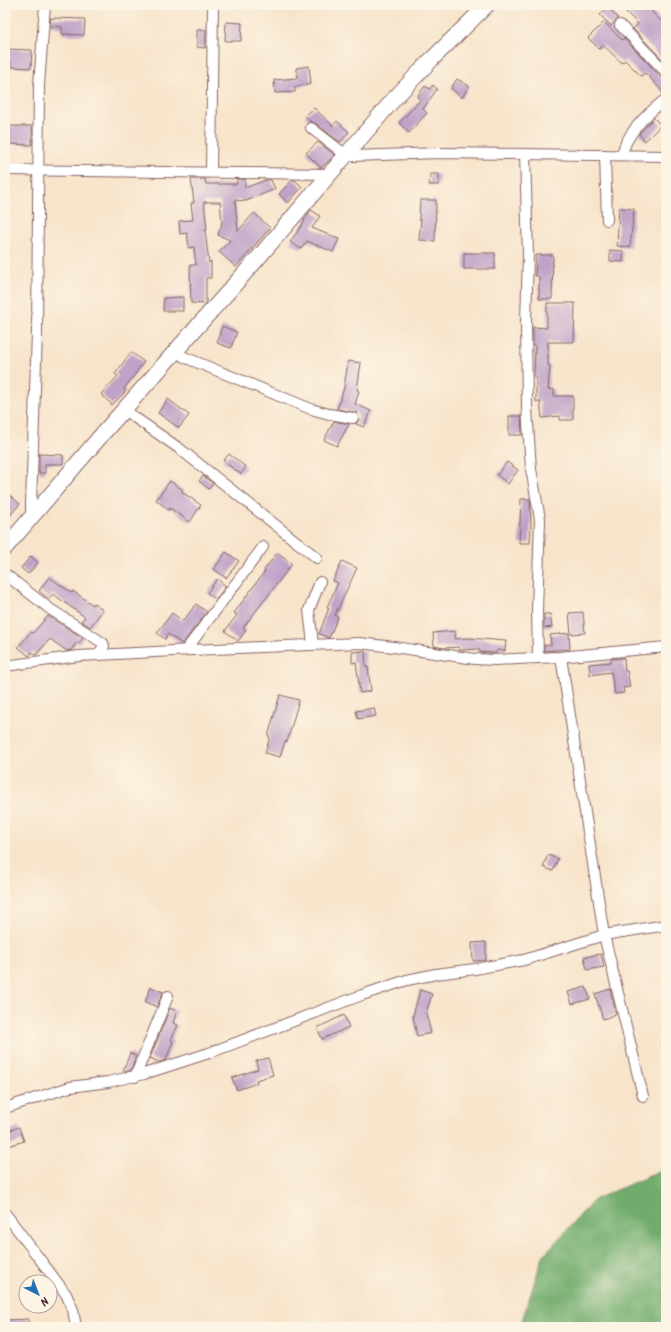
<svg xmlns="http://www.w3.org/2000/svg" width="671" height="1332" font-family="Kalam,sans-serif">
<rect width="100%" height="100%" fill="#fcf5e5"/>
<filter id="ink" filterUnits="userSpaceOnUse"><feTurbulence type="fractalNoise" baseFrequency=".025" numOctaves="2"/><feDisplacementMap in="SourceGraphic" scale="8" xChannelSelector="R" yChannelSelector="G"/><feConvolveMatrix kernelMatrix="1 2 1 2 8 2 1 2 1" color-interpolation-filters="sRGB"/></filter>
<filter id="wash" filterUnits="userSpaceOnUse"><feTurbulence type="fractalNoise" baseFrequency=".012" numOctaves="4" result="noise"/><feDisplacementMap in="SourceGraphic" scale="16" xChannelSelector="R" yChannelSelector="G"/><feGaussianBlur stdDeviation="0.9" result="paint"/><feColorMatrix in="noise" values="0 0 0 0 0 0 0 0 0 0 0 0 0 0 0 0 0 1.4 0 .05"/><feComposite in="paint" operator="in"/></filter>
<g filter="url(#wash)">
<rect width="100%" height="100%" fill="#f7e4cb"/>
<path fill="#71ac6c" stroke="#5e664c" d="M666,1169V1327H520L543,1256L595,1199Z"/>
<g id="blocks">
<g fill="#bea2c7">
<path d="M619,5H645L666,26V63L633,29L638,24Z"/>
<path d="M607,7L618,18L611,26L600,15Z"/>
<path d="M51,18L85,19L84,35L62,34V27L50,26Z"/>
<path d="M226,22L242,23L241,41H225Z"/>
<path d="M604,22L622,40L624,38L661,77L666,78V93H664L645,73L641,76L625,60L622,63L603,45L599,49L588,38Z"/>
<path d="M197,30H206L205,48L197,47Z"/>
<path d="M5,49L32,50L31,68L11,67V62L5,63Z"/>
<path d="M309,66L311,84L295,87V92L275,93L274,80L298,78L296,68Z"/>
<path d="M457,79L469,86L462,98L451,88Z"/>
<path d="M433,85L437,89L423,109L427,113L409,133L399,123L421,99L417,97L425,86L430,89Z"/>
<path d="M314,108L333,126L337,121L349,132L340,142L315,123L311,122L305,116Z"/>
<path d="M654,118L661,125L645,141L639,134Z"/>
<path d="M5,126H32V145L9,144V140H5Z"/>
<path d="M318,142L335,155L322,167H320L306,153Z"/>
<path d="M430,174H439V185H429Z"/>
<path d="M191,179H205L206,184H237V179H245V188L266,180H271L275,189L246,201L235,200L238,231L254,213L270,228L236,267L219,252L230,240L218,235L222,223L220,202H204L207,230H205L209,263L211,261V278H206V304L191,303L190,265H196L194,247L189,248L187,233L180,234L179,221L193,220L191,203H194Z"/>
<path d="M292,180H295L302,187L288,203L279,194Z"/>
<path d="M420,200H436L435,241L419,240L421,220H419Z"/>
<path d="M619,208L634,209L630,247L617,246Z"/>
<path d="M311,210L320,216L312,228L339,239L333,252L307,241L301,249L290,242L305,221L304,220Z"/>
<path d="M610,250L623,251V262L610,261Z"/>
<rect x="464" y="253" width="31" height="16"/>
<path d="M536,255H553L552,299H539V276H535Z"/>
<path d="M183,297V311H163L164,298Z"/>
<path d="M547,303H575L574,342H548V365L550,366L548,390L554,389V396H573V420H560V416L542,418L540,402H536V377H534L535,345H533V327L547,328Z"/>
<path d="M222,326L237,332L231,348L217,343Z"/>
<path d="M131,352L144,362L124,389L126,391L112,405L101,394L118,376L115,374Z"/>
<path d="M348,361L361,363L357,390L359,391L355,404L371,411L364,427L356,424L359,419L357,413L337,409L344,388Z"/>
<path d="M168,399L189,415L179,428L158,413Z"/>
<path d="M509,416H521L522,435H509Z"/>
<path d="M334,421L349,424L337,446L324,440Z"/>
<path d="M39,454L63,455V464H45V473H39Z"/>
<path d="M229,454L246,467L241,474L223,461Z"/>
<path d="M507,462L518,470L508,484L497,475Z"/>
<path d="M203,476L213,483L209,489L199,481Z"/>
<path d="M170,481L183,490L182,492L201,505L190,522L170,508L169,510L156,500Z"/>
<path d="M5,491L20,504L5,521Z"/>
<path d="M521,499H530L531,523L530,543H519Z"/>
<path d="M226,552L239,561L226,578L214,569Z"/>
<path d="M277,553L292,564L243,628L246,630L238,641L225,631L237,615L234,613L265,571L264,570Z"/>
<path d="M31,556L38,563L28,574L21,568Z"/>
<path d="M342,561L357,568L335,615L338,617L329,638L319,634L329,608L327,607L338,583L333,581Z"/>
<path d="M49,577L72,593L73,591L93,605L94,603L103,610L90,627L81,621L85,617L53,594L49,599L39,591Z"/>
<path d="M217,579L226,586L216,599L207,593Z"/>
<path d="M196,604L207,612L182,644L168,634L165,639L157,633L172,613L183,621Z"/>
<path d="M583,612L585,633L571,634L569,613Z"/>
<path d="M544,614H550L552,627L544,628Z"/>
<path d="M48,616L83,638L79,643L77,642L71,650L67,651L50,639L36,655L32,652L29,656L18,647L31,632L33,633Z"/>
<path d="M455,631V639L468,638L506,641L505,651L497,650L496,653H493L479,652V649L461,650H459V647L443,648L434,646L433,633Z"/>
<path d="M569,633L570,649L544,651V645H551L550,635Z"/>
<path d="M365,651L366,667H368L371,691L360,693L356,662L352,663V652Z"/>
<path d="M624,658L625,671H627L630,687L623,688L624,693L615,694L611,672L590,675L589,664L611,662V659Z"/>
<path d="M280,695L299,700L287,742L285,741L280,757L265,753L270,737L268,736Z"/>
<path d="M374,708L376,716L358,719L356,711Z"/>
<path d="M548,855L558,859L553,871L543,867Z"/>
<path d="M486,942V960L473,961L472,943Z"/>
<path d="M601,954L604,967L587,970L584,957Z"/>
<path d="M151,987L163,992L157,1007L145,1002Z"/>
<path d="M586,987L590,999L572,1004L568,992Z"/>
<path d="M610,989L616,1014L603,1019L595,994Z"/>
<path d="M420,990L432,994L426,1013L431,1033L417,1036L413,1016Z"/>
<path d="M170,1008L177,1011L173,1023L178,1025L171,1040L173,1041L166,1060L159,1062L150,1058Z"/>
<path d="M344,1015L349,1027L322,1039L317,1028Z"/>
<path d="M130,1053L136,1056L131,1070L124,1072L123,1071Z"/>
<path d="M268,1058L273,1075L256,1080L257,1083L237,1090L232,1078L258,1069L256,1061Z"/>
<path d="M19,1127L24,1141L5,1147V1132Z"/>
<path d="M28,1319V1327H5V1320Z"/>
</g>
</g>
</g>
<g filter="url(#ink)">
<use href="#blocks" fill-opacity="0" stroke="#876463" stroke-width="1"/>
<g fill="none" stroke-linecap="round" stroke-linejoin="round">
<defs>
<g id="street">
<path d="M620,25L666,72"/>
<path d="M311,128L342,152L352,156L440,153L666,156"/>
<path d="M525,154L528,255L526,322L527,408L531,469L540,519L537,611L538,658"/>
<path d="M605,155L607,220"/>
<path d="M622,155C626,133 649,112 666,99"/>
<path d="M5,170L330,174"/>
<path d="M211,172L213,5"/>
<path d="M176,351L184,357L311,409L329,414L353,418"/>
<path d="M124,410L180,449L317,558"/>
<path d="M35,513L31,509V504L37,333L39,85L45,5"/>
<path d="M5,574L50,609L103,643L104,646L98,655"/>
<path d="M313,644L309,610L320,582"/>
<path d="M186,650L263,547"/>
<path d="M561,657L604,935L643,1096"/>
<path d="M5,666L79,656L192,650L359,643L394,647L475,659L495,660L559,657L666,647"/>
<path d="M135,1077L168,996"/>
<path d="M5,1108L70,1087L108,1082L144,1074L209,1053L362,995L407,980L436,974L475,969L524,960L604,935L666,925"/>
<path d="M5,1213L66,1294L73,1310L76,1327"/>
</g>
<path id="secondary" d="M5,548L105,431L258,258L394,99L431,60L487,5"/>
</defs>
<use href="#street" stroke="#876463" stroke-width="12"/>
<use href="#secondary" stroke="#876463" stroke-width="17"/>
<use href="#street" stroke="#fff" stroke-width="10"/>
<use href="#secondary" stroke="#fff" stroke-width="15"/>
</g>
</g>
<rect width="671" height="1332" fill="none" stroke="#fcf5e5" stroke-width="20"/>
<g transform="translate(38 1294) rotate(138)"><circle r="19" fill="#fcf5e5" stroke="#b59f9b"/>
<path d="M0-3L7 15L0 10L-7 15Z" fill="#1f6fb2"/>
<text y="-6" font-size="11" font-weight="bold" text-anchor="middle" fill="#4a1f2b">N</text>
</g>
</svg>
